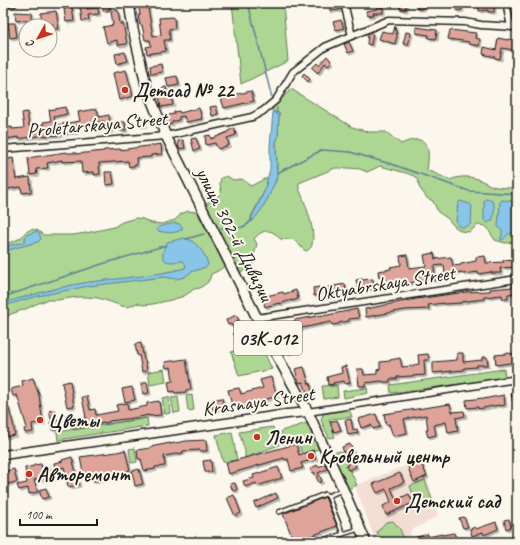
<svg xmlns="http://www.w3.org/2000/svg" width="520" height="545" font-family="Caveat,sans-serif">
<defs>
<filter id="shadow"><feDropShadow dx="2" dy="2" stdDeviation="0" flood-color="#0004"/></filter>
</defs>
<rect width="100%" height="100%" fill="#fbf7ec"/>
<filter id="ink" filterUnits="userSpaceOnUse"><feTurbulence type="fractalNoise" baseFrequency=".025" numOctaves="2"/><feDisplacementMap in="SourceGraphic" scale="8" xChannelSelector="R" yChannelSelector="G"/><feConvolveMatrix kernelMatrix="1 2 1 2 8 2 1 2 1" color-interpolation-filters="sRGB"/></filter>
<g filter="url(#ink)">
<path fill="#f2ded3" d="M422,459L438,516L410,531L412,542H376L355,486Z"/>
<g fill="#add693" stroke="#647958">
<path d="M232,3H283L288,61L241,84Z"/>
<path d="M291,89L352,127L369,132H386L401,144C427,132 431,146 427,170L450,180C459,176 468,176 478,179C483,181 487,184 492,186C500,188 508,188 517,188V242L505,243L495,240L486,226L478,225L469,232L461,231L454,226L447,218L438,212L433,201L427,198L419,187L418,180L414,176L406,173L380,166L367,172L360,169L348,168H335L299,183C298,189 301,192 303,198C307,209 317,235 311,247C311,248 307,251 306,251C301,249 297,240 291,239C288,239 285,240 281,239C278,238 277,234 274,233C266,228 259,233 254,239L257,244L253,259V266L239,273L204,204L215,199L221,193L220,183L221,178L227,176L233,180L242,179L251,186L268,177L264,192L252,215L251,218L252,221L268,198L272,187L276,181L277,167L276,143L278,137L279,113L273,112L272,109Z"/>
<path d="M188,211L197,212L225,266L218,271L211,274L210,278L208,282L200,288L194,289L190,292L184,296L171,300L153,304L143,305L137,303L128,307L122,306L111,302L98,298L87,297H77L57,300H47L36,304L28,308L11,314L5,318H3V245C8,243 18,240 22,237C23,235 24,233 26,232C33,227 39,230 43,235H73L86,233L114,227L122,222L136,218L143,219L151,223L162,224L175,220L181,214Z"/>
<path d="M262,335L268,345L262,348L272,369L239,376L231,352L256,345L252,336Z"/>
<path d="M164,369L166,382L150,385L148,372Z"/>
<path d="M504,369L505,378L391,393L390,385Z"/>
<path d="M337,385L338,397L324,399L322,386Z"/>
<path d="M367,388L368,393L344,398L343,391Z"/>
<path d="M192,395L194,410L188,411L186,396Z"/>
<path d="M169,397L170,413L165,414L162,398Z"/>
<path d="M178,397L180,412L174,413L171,398Z"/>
<path d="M349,409L352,417L329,419L335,437L329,438L321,420L323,414Z"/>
<path d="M147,418L148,426L58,440L57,432Z"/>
<path d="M307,423L319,449L302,454L298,441L284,444L281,431Z"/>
<path d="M273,427L279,445L245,458V451L239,432Z"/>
<path d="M232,432L237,460L223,462L216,435Z"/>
<path d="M135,448L137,462L131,463L129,449Z"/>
<path d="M341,451L357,485L346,490L331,453Z"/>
<path d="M425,480L434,505L419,510L410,486Z"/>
<path d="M393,521L400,529L405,542H382L377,532L386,522Z"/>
</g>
<g fill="#88c5e8" stroke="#5d8196">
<path d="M273,112L279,113L278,137L276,143L277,177L268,198L261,210L252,222L251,219L264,192L270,169V146Z"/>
<path d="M485,199C487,199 490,200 492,201C496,205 494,216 492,221C488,223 486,223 484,220V201Z"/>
<path d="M502,200L513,201L516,204L515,229L514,232C508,234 506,236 503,240H501V238L502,235V231L500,229L498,226L500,202Z"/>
<path d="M460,201L470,204L472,206L471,224C466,227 463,228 458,226L456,220L458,203Z"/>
<path d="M175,223L179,224L182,226V229C176,234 166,233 158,231L157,229L158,227Z"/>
<path d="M37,231L39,233L41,239L38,242L15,248L3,252V248L14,244L24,243L26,235Z"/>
<path d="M184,238C187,239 191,240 193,242C200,247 207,257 208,265L206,267L191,272L185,277L176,279L164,277L89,286L38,296L3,306V303C32,295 61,286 90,282C122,278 154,276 185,268L186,265L183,261C179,261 176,262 172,262C158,262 163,250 167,242Z"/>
</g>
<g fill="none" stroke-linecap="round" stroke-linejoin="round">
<g stroke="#5d8196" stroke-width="1.5">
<path d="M248,3L272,98"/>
<path d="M276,114L277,108"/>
<path d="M277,173L322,150L350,152L394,165L469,191L517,194"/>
<path d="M220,228C232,228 245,231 252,219"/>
<path d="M186,239L204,234"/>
<path d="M3,297L102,264L167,245"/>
</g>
</g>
<g fill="#dea49a" stroke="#1c1c1c" filter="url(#shadow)">
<path d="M102,3H109L110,10L103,11Z"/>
<path d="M138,3H148L149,8H148L153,36L161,35L159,18L174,17L175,28L169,29L170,40H164L166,51L147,54L146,47L151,46L150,40H145L142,25H140L138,15H140Z"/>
<path d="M400,3H406V10L400,9Z"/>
<path d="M418,3H424L423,9H417Z"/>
<path d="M478,3H494V12H488V10L479,11Z"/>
<path d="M339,4L340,10L330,11L329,6Z"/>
<path d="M461,4L462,10L457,11L456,5Z"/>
<path d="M87,6V9L98,8L99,14L88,15L89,20L82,21L80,7Z"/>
<path d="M72,7L74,21L66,22L64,9Z"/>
<path d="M377,7H383V13H373L374,15L368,16L366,11L377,9Z"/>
<path d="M118,10L120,24L123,23L127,44L118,45L117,40L107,43L103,27L113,25L111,11Z"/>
<path d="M56,11L59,29H53V24L41,25V13Z"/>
<path d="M15,12L32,13V23H27V20L16,21Z"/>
<path d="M341,20L344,28L336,30L333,22Z"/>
<path d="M8,23H15L17,37L10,38Z"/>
<path d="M395,26L397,36L395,44L379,39L382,31L393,34Z"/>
<path d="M416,27L437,30L436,39L428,38L429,35L416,33Z"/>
<path d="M450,30L476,33L475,38L480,39L479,46L469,44V42L448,39Z"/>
<path d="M406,32L411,33L408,45L403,44Z"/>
<path d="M368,34H373L371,45L367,44Z"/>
<path d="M498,38L508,40V39L514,40L513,50L502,48L500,59L495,58V57L483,54L484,47L496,50Z"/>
<path d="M349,42L353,51L348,53L344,44Z"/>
<path d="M125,52L128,61L117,64L115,54Z"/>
<path d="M327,56L332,62L328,65L325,63L318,73L312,68L317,63L319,65Z"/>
<path d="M161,64L162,72L151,74L150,66Z"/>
<path d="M126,70L133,96L119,100L113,73Z"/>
<path d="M304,73L310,79L308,82L302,76Z"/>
<path d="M177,76L179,85L168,87L166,78Z"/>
<path d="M166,87L168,96L171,95L173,105L161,107L159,96L157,97L154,90Z"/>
<path d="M251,91L254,101L224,108L221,98Z"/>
<path d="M216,106L218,114L212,116L210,107Z"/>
<path d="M65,107L67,114L54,117L56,125L80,121L78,112L97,109L99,117L109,115L111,131L105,132L104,121L76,126L77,132L65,133V134L59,135L45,136V135L18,139V137L6,139L5,128L12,127V129L24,128L22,113L27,112L29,126L44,124L43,122L51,121L49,110Z"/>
<path d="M199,108L202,119L186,122L184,116L179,117V120L172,122V124L168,125L164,116L174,114V112L179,111L180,113Z"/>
<path d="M143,116L145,125L139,126L138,117Z"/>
<path d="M119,122H125L126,130L120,131Z"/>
<path d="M234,128L236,135L227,138L229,145L218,149L215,143L206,145L205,136L210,135L211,139L228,132V131Z"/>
<path d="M196,138L200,149L194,151L191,139Z"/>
<path d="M183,140L185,148L179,149L178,141Z"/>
<path d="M161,144L162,154L151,155V157L136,158L137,165L129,167L128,161L99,163L100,174L94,175V172L82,173L81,161L62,162V160L47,163L48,168L36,169L37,174L30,175L28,158L66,152L67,153H76V154L104,151V150L120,149V150Z"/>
<path d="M13,158L16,179L30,177L31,192L22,193L21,187L7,189L3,165V160Z"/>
<path d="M105,172H112L114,184L106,185Z"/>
<path d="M513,249H517V267L500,268L501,273H491V272L478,274V272L463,274L462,272L445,274L444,265L442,266V265L434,266L435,280H427L394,286V285L383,287L381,277L379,278L378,271L391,269L390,267L401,265L400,256L407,255L409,268L426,266L424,255L434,253L435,259L451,257L453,266L461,265V264L476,261V257L485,256L486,263L504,262L503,260L514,259Z"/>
<path d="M362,279V280L373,279L374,288L368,289L367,286L358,288L356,280Z"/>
<path d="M345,284L346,291L329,294L328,287Z"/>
<path d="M513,285H517V293L508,294V299H503L502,295L484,297V299L461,302V303L444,304V303L428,305L429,309L405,310L366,317L365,309L416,299L466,292L490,291V289L513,287Z"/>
<path d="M319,287L320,295L314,296L313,288Z"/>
<path d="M296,290L298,299L292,301V300L279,304V303L265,307L262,297L283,292L284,294Z"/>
<path d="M357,309L359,318L349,319V321L339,323V324L332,325L331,322L302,328V329L296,330L294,320L323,315V316Z"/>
<path d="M236,315L239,320L236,321L240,330L242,329L248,340L239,345L233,333L236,332L231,324L228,325L226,320Z"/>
<path d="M281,323L283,333L275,334L274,325Z"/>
<path d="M141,343L144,360H145L147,370L142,372L139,355H137L135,344Z"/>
<path d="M295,343L297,350L287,353L285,347Z"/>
<path d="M457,353H463V362L482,360V357H487L488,365H477V367L464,368V370L433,373V362L457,360Z"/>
<path d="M505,353L517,354V362L496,365L495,355L505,354Z"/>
<path d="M428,354L429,360H424L425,375L397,377V379H390V382H383L382,381L365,383V386H359L357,369H363L364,375L377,374V370L380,369V362L390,361V360L400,358L402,367L413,366V365L419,364L418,355Z"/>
<path d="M186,359L191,389L186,390V392L175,393L174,391L170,392L168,382L173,381L171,367L166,368L165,362Z"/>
<path d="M346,366L350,383L345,384L344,381L333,383L334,384L328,385L327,377L342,373L341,367Z"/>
<path d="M304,367L309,384L310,383L313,395L308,396L303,382L299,383L295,369Z"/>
<path d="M271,377L277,396L261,401V404L250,406L249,405L233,409L228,390L239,388L241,394L263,388L260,380Z"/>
<path d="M33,378L39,395L43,423L32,424L33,432L25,433L24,429L27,428L17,395L13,396L11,389L23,386L22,381Z"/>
<path d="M70,381L74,406L67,407L62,383Z"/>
<path d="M147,382L149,393L143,394L141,384Z"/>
<path d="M132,387L135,400L125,402L122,389Z"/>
<path d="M515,393L517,401L513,402L511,394Z"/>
<path d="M504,395L505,405L500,406L499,405L478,409V407L467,408L466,400L476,399L482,398L483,399Z"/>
<path d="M87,396L90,410L95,409L96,415L118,411L116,405L127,403L128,410L147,406V403L159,401L161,415L149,416V415L134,418L109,421V422L104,423V422L72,428L70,420L76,418V420L86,418L82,397Z"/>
<path d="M222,398L224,408L213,410L211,400Z"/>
<path d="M450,404L452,412L464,411L465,416L456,418L458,431L448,433L446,422L434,425L436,435L428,437L426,430H428L426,415L404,419L407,433L393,436L389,424L386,425L384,414Z"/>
<path d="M8,406L13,423L15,435L4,437L3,408Z"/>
<path d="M55,410L56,421L59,420L61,429L52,430L50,422H52L49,411Z"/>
<path d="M376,414L380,427L373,429L371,425L361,428L358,419Z"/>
<path d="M351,419L353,430L357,429L358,433L348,435L345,420Z"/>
<path d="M337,420L341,430L334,432L330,422Z"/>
<path d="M206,440L207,451H200V450L183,451V453L164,456L165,466L155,467V469L144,471L141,459H138L137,450L150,448V447L170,443V444L186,441Z"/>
<path d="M296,444L299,455L313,450L316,459L301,463L303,468L291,471L288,459L285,460L284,458L229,474L226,463Z"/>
<path d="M350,444L355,458H353L356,467L348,470L346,466L348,465L342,447Z"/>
<path d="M125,450L130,470L116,474V476L93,481L92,476L84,478L80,457L117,452Z"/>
<path d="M72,457L79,485L68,487L64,467L55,469L54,463L63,461L62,460Z"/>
<path d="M211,460L212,472H205L203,461Z"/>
<path d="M421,463L427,476L414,482L408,468Z"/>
<path d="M41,464L42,468L49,466L52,478L46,479V478L34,480L38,492L29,494L28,488L19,490L17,485L27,483L25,468L34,466V465Z"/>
<path d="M325,464L327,469L318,473L322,481L319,483L314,472L312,473L310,469L317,465L318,467Z"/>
<path d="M278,467L282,478L257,486L256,483L245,487L243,481L254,478L253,475Z"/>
<path d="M14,469L17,482L3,485V472Z"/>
<path d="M139,469L143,484L135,486L132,471Z"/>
<path d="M400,473L404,482L391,488L396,500L409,494L413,503L386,515L383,506L391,502L386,489L377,493L373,484Z"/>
<path d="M235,483L237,490L233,491L230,484Z"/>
<path d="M46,488L49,497L42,499L39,490Z"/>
<path d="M276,493L278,498L256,508L254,503Z"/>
<path d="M234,495L241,513L235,516L227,498Z"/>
<path d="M325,497L337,526L296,542H294L283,514Z"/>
<path d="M464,517L468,527L463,528L459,518Z"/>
<path d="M509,519L511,527L506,529L504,520Z"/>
<path d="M496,522L498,529L484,535L483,532L472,536L470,529L475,527L476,529Z"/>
<path d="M454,533L457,542H414L413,538L428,534V537L442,534V535Z"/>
</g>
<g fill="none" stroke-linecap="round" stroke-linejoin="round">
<defs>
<g id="lane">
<path d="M342,490L328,496L343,534"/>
<path d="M279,512L325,494L328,496"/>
<path d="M317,542L359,529"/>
</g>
<g id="street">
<path d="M345,3V7L352,36"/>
<path d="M506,3L511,27"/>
<path d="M3,4L14,3"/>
<path d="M3,149L166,136L252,117L263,111L276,100L293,72L325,47L389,20L465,22L481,25L517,27"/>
<path d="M257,318L517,279"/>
<path d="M308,412L517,379"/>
</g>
<path id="secondary" d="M3,455L287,414L308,412"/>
<path id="primary" d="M129,3L133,29L147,89L166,136L265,334L308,412L342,487L366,542"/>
</defs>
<use href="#lane" stroke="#1c1c1c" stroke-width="6"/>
<use href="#street" stroke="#1c1c1c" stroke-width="9"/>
<use href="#secondary" stroke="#1c1c1c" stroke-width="11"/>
<use href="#primary" stroke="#1c1c1c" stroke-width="12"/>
<use href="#lane" stroke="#fbf7ec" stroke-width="3"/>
<use href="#street" stroke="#fbf7ec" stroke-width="6"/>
<use href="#secondary" stroke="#fbf7ec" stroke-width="8"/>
<use href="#primary" stroke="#fbf7ec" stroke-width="9"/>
</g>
</g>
<g fill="#c8321e" stroke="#fbf7ec" stroke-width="1.5">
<circle cx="125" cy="90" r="4"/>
<circle cx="40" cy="420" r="4"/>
<circle cx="257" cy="437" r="4"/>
<circle cx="311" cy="456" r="4"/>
<circle cx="29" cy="474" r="4"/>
<circle cx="397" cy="501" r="4"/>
</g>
<g text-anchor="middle" stroke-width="4" stroke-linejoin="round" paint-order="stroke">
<rect fill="#fbf7ec" stroke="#5f5e5a" stroke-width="1" x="234" y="321" width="68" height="34" rx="3"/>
<g font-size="19" font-weight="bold" fill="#1c1c1c">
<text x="268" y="345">03К-012</text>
</g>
<g font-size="20" font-weight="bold" fill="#1c1c1c" stroke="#fbf7ec" text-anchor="start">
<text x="133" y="97">Детсад № 22</text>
<text x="48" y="427">Цветы</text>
<text x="265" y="444">Ленин</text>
<text x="319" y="463">Кровельный центр</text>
<text x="37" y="481">Авторемонт</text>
<text x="405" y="508">Детский сад</text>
</g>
<g font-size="20" fill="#1c1c1c" stroke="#fbf7ec">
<text transform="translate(97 124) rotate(-5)" y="7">Proletarskaya Street</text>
<text transform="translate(235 234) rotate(63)" y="7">улица 302-й Дивизии</text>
<text transform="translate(385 283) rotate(-9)" y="7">Oktyabrskaya Street</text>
<text transform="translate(258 401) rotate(-8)" y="7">Krasnaya Street</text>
</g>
</g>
<rect width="520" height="545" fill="none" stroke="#fbf7ec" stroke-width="16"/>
<rect x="8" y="8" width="504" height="529" fill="none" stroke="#1c1c1c" stroke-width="1.5" filter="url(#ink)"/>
<g transform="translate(38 38) rotate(231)"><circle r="19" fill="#fbf7ec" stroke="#a29f99"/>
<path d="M0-3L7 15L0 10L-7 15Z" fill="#c8321e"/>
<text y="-6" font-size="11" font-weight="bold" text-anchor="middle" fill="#1c1c1c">С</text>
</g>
<path d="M20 519v6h77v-6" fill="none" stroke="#1c1c1c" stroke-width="2"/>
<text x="26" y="519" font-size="12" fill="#1c1c1c" stroke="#fbf7ec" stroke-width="3" paint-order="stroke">100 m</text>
</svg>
